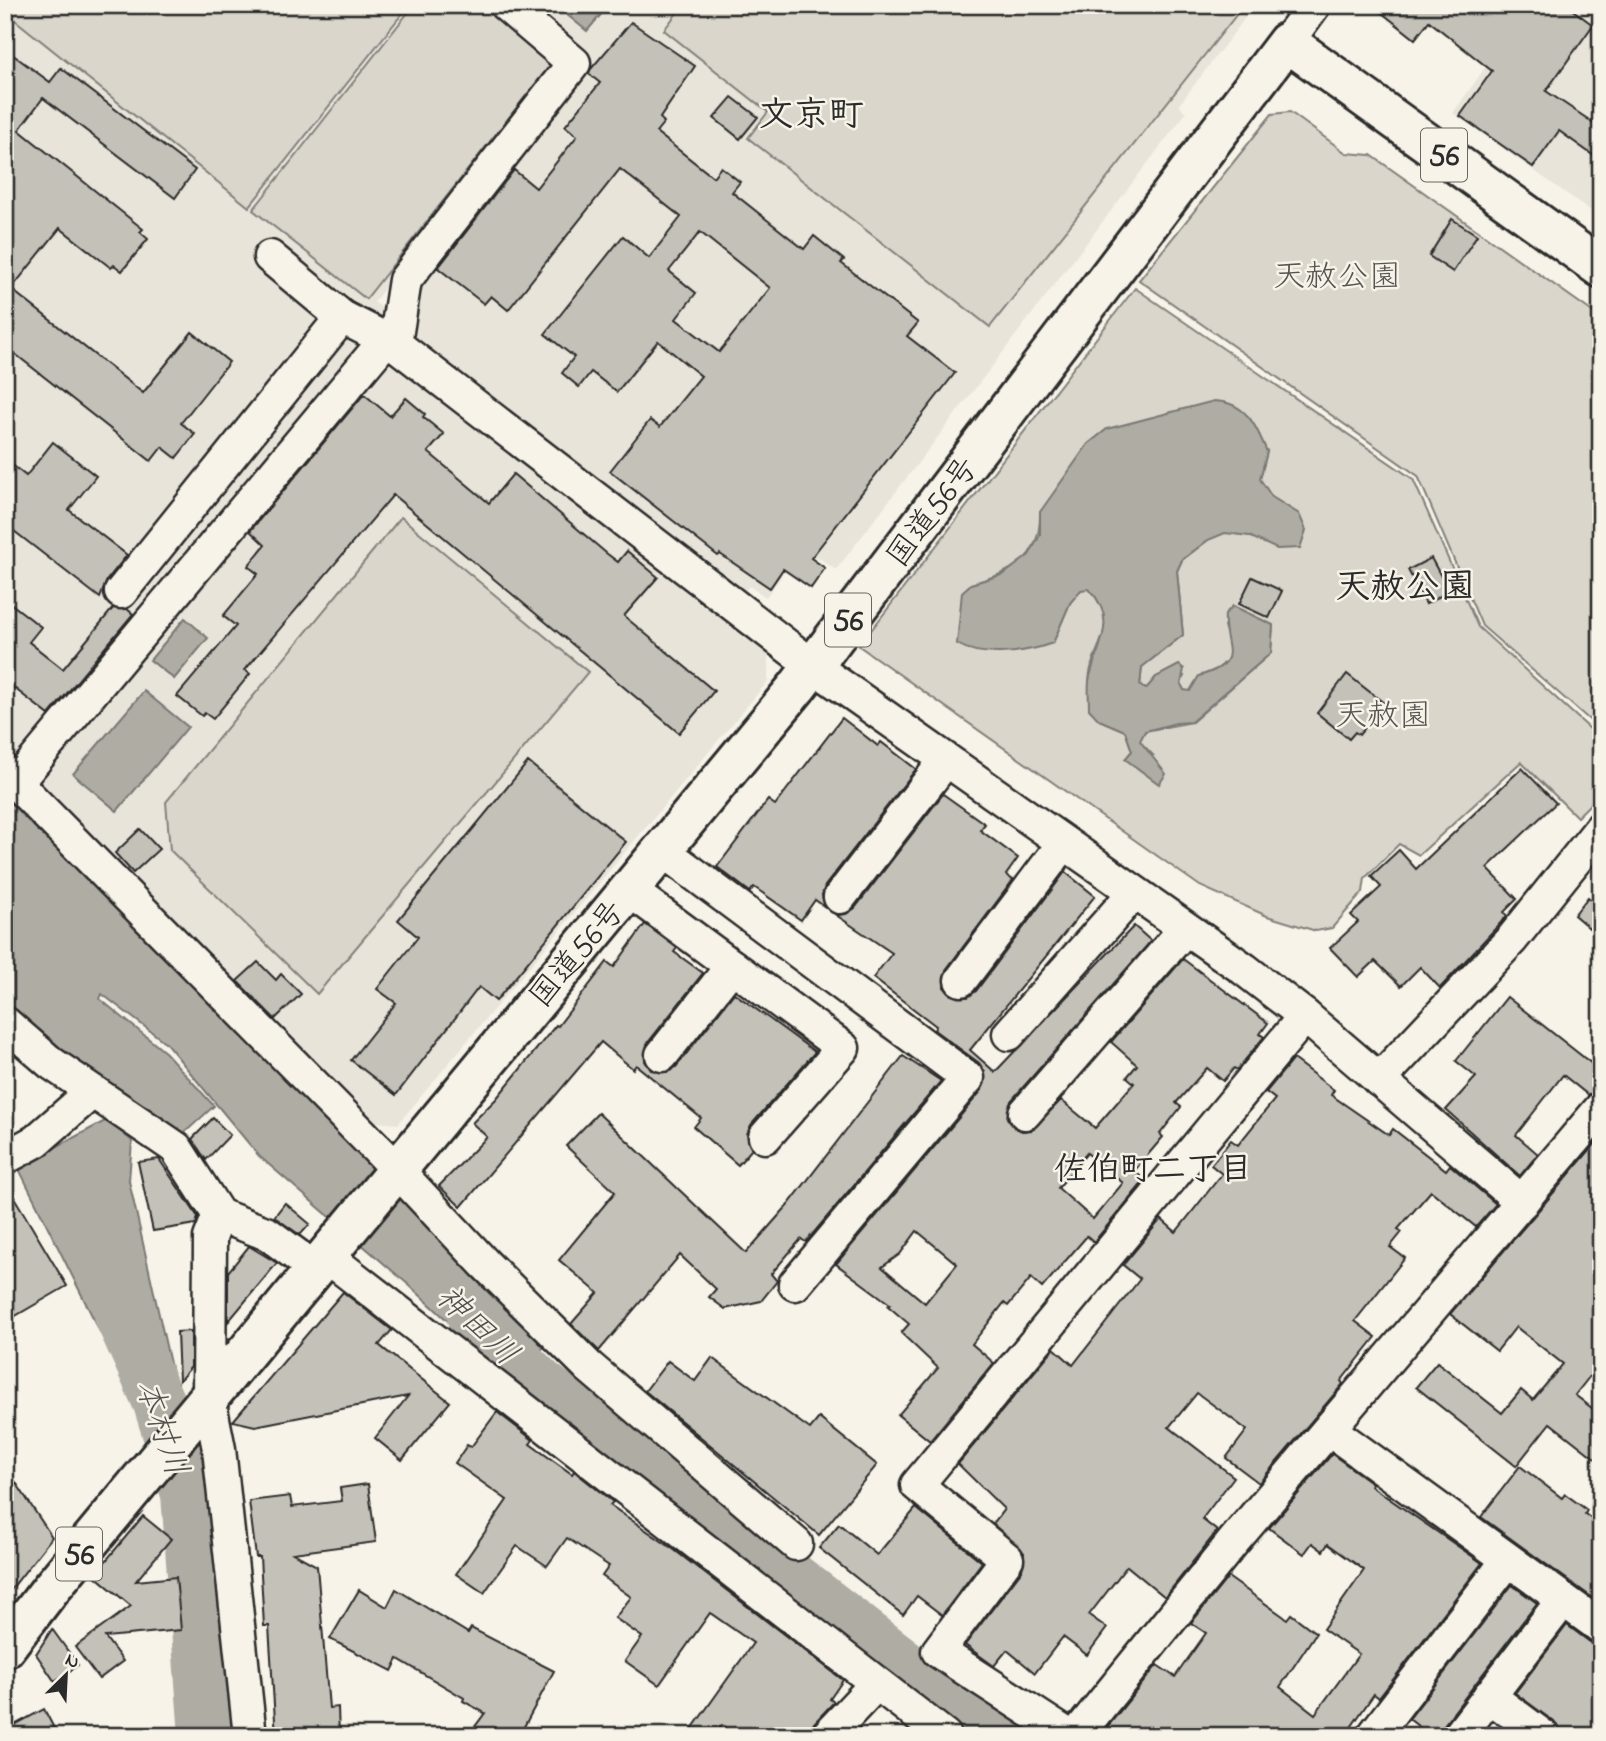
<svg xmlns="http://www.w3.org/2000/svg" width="1606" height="1741" font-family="'Indie Flower','Klee One',sans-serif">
<rect width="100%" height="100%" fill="#f7f3e8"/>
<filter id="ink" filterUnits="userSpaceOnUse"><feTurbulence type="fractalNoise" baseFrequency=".0143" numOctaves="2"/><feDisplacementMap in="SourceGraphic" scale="14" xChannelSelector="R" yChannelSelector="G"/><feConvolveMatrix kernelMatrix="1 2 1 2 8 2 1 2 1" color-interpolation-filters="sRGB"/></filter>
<g filter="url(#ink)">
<g fill="#e8e4da">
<path d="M5,5H496L561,59L374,302L393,315L16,770L5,759Z"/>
<path d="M519,5H1255L1179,105L1186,113L836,570L792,539L772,568L782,575L766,597L749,586L745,591L410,333L418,278L587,63Z"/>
<path d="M1438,5H1601V218L1453,113L1499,48Z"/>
<path d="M398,365L768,653V681L398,1124L375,1122L29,780L376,366Z"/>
</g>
<g fill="#dad6cc" stroke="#82807c" stroke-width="2" fill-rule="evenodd">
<path d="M5,5H409L249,207L5,12Z"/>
<path d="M414,5H484L554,60L366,299L253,210Z"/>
<path d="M683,5H1244L990,327L748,138L768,112L664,30Z"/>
<path d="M1290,112L1346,153L1371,155L1601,318V730L1482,626L1418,476L1139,280L1272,114Z"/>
<path d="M1135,288L1413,479L1478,627L1601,739V793L1577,817L1521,762L1419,855L1399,844L1365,878L1363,892L1332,928L1316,931L1267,916L1200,886L859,646ZM1267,451L1260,479L1208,540L1182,560L1177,571L1183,635L1142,667L1140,686L1146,689L1156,677L1184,676L1181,684L1184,691H1190L1199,676C1214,671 1225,667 1232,652L1224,626L1233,606L1273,625L1271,653L1192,722L1145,731L1139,741L1153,755L1126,758L1132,751L1125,731L1099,720C1096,709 1089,694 1089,682C1090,644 1125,627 1089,589H1081L1070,603L1053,643L971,584C1013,571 1041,561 1040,512Z"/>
<path d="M401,517L588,672L317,994L170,850L166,802Z"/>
</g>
<g fill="#afaca4" stroke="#7a7874" stroke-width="2">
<path d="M555,5H609L587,31Z"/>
<path d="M1214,401C1246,402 1256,425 1267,452L1260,479L1272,497L1299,514L1306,530L1300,548L1277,549L1249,536L1225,533L1208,540L1182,560L1177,571L1183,635L1142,667L1140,686L1146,689L1156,677L1179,665L1184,669L1181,684L1184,690L1190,691L1199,676C1247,662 1222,648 1225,614L1233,606L1273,625L1271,653L1191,722L1176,723L1145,731L1140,741L1166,774L1159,784L1125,759L1132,751L1125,731L1099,720L1089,709C1089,700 1088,690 1089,681C1096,645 1120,622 1089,589L1081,590L1070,603L1053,643C1025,653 983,659 957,644L962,592L971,584L1004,574L1029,555L1040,535V512L1088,444L1107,429Z"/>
<path d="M185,618L208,638L174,679L150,660Z"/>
<path d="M144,691L188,727L117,811L73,774Z"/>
<path d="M5,797L355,1148L545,1346L512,1380L410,1286L259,1156L166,1043L102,994L100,999L166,1053L214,1106L181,1136L5,1008Z"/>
<path d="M107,1120L132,1141L129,1181L171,1368L128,1388L18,1167Z"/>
</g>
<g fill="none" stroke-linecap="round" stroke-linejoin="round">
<g stroke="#afaca4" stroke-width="52">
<path d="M120,1315L159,1403L187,1494L205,1736"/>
<path d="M473,1318L539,1383L997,1736"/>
</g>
</g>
<g fill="#c4c1b9" stroke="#2b2b2b" stroke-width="2" fill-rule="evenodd">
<path d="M1372,5H1566L1593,25L1546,91L1601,128V161L1559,131L1533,167L1460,116L1492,71L1429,21L1415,39Z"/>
<path d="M631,22L695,66L660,118L664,122L656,132L713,177L721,167L740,182L732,192L804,249L814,236L844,260L841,263L918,323L907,336L955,373L811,558L825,568L811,588L783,569L770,588L720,554L718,556L610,471L650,420L660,427L701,376L658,341L617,392L591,372L579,387L562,373L574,357L545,334L623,236L649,258L681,217L620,169L508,310L491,296L484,304L438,268L514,170L536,188L577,136L565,126L600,83L589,74L590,70ZM700,232L770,288L719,352L676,319L696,293L669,271Z"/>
<path d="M5,49L50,82L61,68L195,170L175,198L43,98L19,130L143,229L140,232L148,239L122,271L114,265L111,268L60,228L11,289L143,393L192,332L229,362L181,423L195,434L176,458L162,447L151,461L5,346Z"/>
<path d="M732,97L758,117L740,139L714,118Z"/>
<path d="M1452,219L1477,235L1453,272L1429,256Z"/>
<path d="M364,394L390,416L406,398L425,414L423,417L444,434L428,452L489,503L513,474L606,553L618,562L627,551L658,577L624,616L714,691L679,733L393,495L245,670L250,674L213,719L205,713L202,716L177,696L236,626L223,616L258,574L248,566L265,545L250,531Z"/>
<path d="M53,442L96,476L69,510L127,555L107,580L100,598L5,524V459L26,476Z"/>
<path d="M1431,558L1449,591L1426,604L1408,570Z"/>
<path d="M1252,577L1282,591L1269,618L1239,604Z"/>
<path d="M5,599L41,627L29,642L63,669L113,608L127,609L133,614L49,715L5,681Z"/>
<path d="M1347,674L1385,704L1359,735L1355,732L1349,739L1317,713Z"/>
<path d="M842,718L878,746L881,742L916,769L825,886L822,895L825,907L815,900L801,920L754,887L750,892L717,867L768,800L775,805Z"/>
<path d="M528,762L626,842L496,1001L479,987L396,1095L351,1060L396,1003L377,989L418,937L398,920Z"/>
<path d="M1522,768L1556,803L1487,868L1517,899L1504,912L1507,916L1440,988L1420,967L1401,986L1375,961L1358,977L1330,948L1358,922L1351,915L1381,887L1371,876L1399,850L1416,869Z"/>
<path d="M943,794L985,824L980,830L1018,858L1006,875L1013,880L946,970L944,987L951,995L968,997L976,991L1065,872L1095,896L970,1050L995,1072L1134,926L1151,941L1011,1101L1007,1118L1014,1127L1022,1131L1032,1130L1061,1100L1095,1128L1134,1083L1127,1077L1137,1065L1111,1042L1183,959L1268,1023L1260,1034L1264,1037L1237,1070L1234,1068L1223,1081L1207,1068L1176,1103L1181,1107L1160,1134L1163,1137L1134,1171L1145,1180L1094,1242L1087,1236L1042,1288L1031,1278L1008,1306L1004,1303L972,1344L994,1363L930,1441L898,1415L938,1368L901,1333L909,1324L888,1306L890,1304L836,1264L982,1090L985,1072L979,1063L934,1030L936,1026L873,978L892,953L836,915L846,914L855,908ZM1087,1153L1123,1183L1093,1219L1058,1188ZM917,1231L957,1264L925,1303L882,1267L900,1254Z"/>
<path d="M140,829L159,849L133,873L115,853Z"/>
<path d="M1588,897L1601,909V938L1574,915Z"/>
<path d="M645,924L677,948L674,952L703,973L647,1044L645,1061L651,1070L668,1072L676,1067L734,993L815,1052L751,1125L747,1134L752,1149L738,1165L694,1127L701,1118L636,1065L633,1069L601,1042L461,1207L439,1186L487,1137L472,1123L496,1099L556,1025L558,1026L607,962L614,967Z"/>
<path d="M258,962L276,980L281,974L301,994L275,1019L237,981Z"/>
<path d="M1507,997L1601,1071V1090L1588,1095L1563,1075L1516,1135L1538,1154L1520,1176L1446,1110L1476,1077L1456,1061Z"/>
<path d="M903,1056L941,1081L806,1242L801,1239L771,1274L777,1281L761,1301L725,1309L709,1297L716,1289L680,1255L599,1351L571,1324L598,1293L559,1260L615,1192L566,1146L598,1113L746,1253L789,1204Z"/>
<path d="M1293,1059L1334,1090L1331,1095L1389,1135L1393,1129L1446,1170L1450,1165L1496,1204L1476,1227L1431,1191L1398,1229L1402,1232L1390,1247L1405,1258L1355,1321L1376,1337L1341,1381L1343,1384L1259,1483L1226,1458L1247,1430L1197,1393L1169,1427L1234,1477L1202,1519L1217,1531L1165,1597L1127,1566L1089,1615L1107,1628L1087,1655L1063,1637L1035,1673L1007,1650L994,1666L965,1645L1022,1570L1024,1553L993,1524L1004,1509L958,1464L1054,1348L1073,1365L1140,1279L1123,1265L1161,1219L1176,1232L1222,1174L1211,1165L1231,1140L1238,1145L1275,1099L1266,1092Z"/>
<path d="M213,1118L230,1135L206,1160L192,1139Z"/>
<path d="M1601,1137V1362L1575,1395L1601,1415V1463L1550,1423L1516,1466L1416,1387L1437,1362L1502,1413L1521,1390L1533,1400L1563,1364L1516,1327L1497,1351L1450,1314Z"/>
<path d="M159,1159L198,1217L196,1224L153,1231L138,1162Z"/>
<path d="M5,1182L67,1286L5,1322Z"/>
<path d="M285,1203L310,1224L300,1235L274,1217Z"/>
<path d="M249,1246L277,1263L228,1322V1272Z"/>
<path d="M343,1292L392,1330L379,1345L450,1402L402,1460L375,1438L408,1396L255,1426L233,1421Z"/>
<path d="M191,1331V1367L179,1381L177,1332Z"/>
<path d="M712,1358L810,1429L819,1418L877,1465L819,1535L645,1391L668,1361L695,1381Z"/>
<path d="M497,1412L533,1440L530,1444L572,1474L574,1471L613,1502L610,1505L673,1549L843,1680L830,1699L834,1702L814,1723L809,1736H737L722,1725L713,1736H687L753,1643L710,1613L659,1685L625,1661L642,1637L615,1618L631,1597L602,1576L609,1566L567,1538L547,1566L517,1546L484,1593L456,1574L507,1500L455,1463L467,1445L471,1447Z"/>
<path d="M1332,1454L1372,1483L1371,1486L1482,1563L1379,1698L1374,1694L1345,1736H1100L1157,1665L1175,1677L1206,1633L1191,1623L1228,1577L1287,1619L1291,1614L1316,1633L1280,1687L1315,1714L1359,1654L1323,1629L1364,1570L1328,1544L1323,1551L1312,1543L1304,1554L1269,1528Z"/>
<path d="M5,1466L52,1537L5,1597Z"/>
<path d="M1520,1466L1562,1498L1565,1494L1587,1510L1585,1514L1601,1526V1604L1481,1517Z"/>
<path d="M368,1484L376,1542L293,1553L317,1566L329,1708L338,1707L339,1736H276L269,1626H264L260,1557H256L249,1501L290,1496L292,1507L342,1501L340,1488Z"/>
<path d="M916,1508L982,1562L942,1615L917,1596L903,1615L819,1548L839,1524L877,1555Z"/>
<path d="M143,1516L171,1539L136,1581L176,1577L181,1630L105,1637L123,1661L99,1679L75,1647L131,1606L94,1575Z"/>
<path d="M1512,1585L1537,1603L1444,1725L1441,1736H1431L1409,1719Z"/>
<path d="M396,1589L468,1633L471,1628L554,1671L519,1736H468L485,1713L463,1701L464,1698L398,1659L392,1671L330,1639L359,1590L387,1607Z"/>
<path d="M1567,1625L1590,1642L1601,1645V1736H1561L1554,1722L1515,1693Z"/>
<path d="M52,1629L78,1665L55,1682L36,1654Z"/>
<path d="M44,1709L58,1736H5V1730Z"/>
</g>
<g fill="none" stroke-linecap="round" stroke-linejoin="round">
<defs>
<g id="minor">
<path d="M1287,42L1314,5"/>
<path d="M270,257L342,317L395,344L813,666L1244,969L1305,1016L1522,1202"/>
<path d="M395,344L405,280L574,63L506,5"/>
<path d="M121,592L342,317"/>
<path d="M5,772L382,1154L485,1264L589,1367L796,1544"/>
<path d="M16,783L387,338"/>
<path d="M662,850L968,1078L795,1284"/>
<path d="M629,890L843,1048L765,1137"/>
<path d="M840,897L946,760"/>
<path d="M961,980L1064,843"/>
<path d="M5,1023L51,1063L176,1148L219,1215L268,1234L314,1268"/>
<path d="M1009,1034L1134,893"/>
<path d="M662,1055L732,966"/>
<path d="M1379,1080L1512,939L1601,828"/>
<path d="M1025,1113L1185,929"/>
<path d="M5,1158L36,1141L92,1092"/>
<path d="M219,1215L210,1238L209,1399L219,1449L250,1736"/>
<path d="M325,1255L945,1736"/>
<path d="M1330,1430L1601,1627"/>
<path d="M1489,1696L1543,1736"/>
<path d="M827,1736L876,1684"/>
<path d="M1069,1736L938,1651L1007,1559L917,1485L1305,1016"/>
<path d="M1076,1736L1233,1542L1601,1108"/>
<path d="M1373,1736L1508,1560"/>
<path d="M1459,1736L1563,1600"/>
</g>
<path id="highway" d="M5,1648L52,1587L797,687L1287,42L1601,268"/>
</defs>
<use href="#minor" stroke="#2b2b2b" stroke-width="37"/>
<use href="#highway" stroke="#2b2b2b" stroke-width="44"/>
<use href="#minor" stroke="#f7f3e8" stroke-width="32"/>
<use href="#highway" stroke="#f7f3e8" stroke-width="38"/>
</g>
</g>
<g text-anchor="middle" stroke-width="5" stroke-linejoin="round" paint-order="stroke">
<g fill="#f7f3e8" stroke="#686764" stroke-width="2">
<rect x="1421" y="128.5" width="46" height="53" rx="5"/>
<rect x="825" y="593.5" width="46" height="53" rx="5"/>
<rect x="56" y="1527.5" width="46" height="53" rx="5"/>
</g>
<g font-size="30" font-weight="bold" fill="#2b2b2b">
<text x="1444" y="165">56</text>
<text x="848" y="630">56</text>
<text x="79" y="1564">56</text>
</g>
<g font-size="32" fill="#575653" stroke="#f7f3e8">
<text x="1337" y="286">天赦公園</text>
<text x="1383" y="725">天赦園</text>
</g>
<g font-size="32" fill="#2b2b2b" stroke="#f7f3e8">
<text transform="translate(931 511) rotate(-53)" y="11">国道56号</text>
<text transform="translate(576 953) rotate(-50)" y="11">国道56号</text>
</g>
<g font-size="33" font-weight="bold" fill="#2b2b2b" stroke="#f7f3e8">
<text x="1153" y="1179">佐伯町二丁目</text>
</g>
<g font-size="33" font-style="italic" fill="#53524f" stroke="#f7f3e8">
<text transform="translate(479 1324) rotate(44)" y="12">神田川</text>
<text transform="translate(164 1427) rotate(71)" y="12">本村川</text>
</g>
<g font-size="35" font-weight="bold" fill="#2b2b2b" stroke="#f7f3e8">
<text x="811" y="125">文京町</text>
<text x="1405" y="597">天赦公園</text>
</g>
</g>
<rect width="1606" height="1741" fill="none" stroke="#f7f3e8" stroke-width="28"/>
<rect x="14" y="14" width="1578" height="1713" fill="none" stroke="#2b2b2b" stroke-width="2.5" filter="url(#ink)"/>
<g transform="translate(66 1675) rotate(24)" stroke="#f7f3e8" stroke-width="5" paint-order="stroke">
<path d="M0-5L12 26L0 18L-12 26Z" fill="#2b2b2b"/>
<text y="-10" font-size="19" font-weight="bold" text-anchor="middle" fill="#2b2b2b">N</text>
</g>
</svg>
